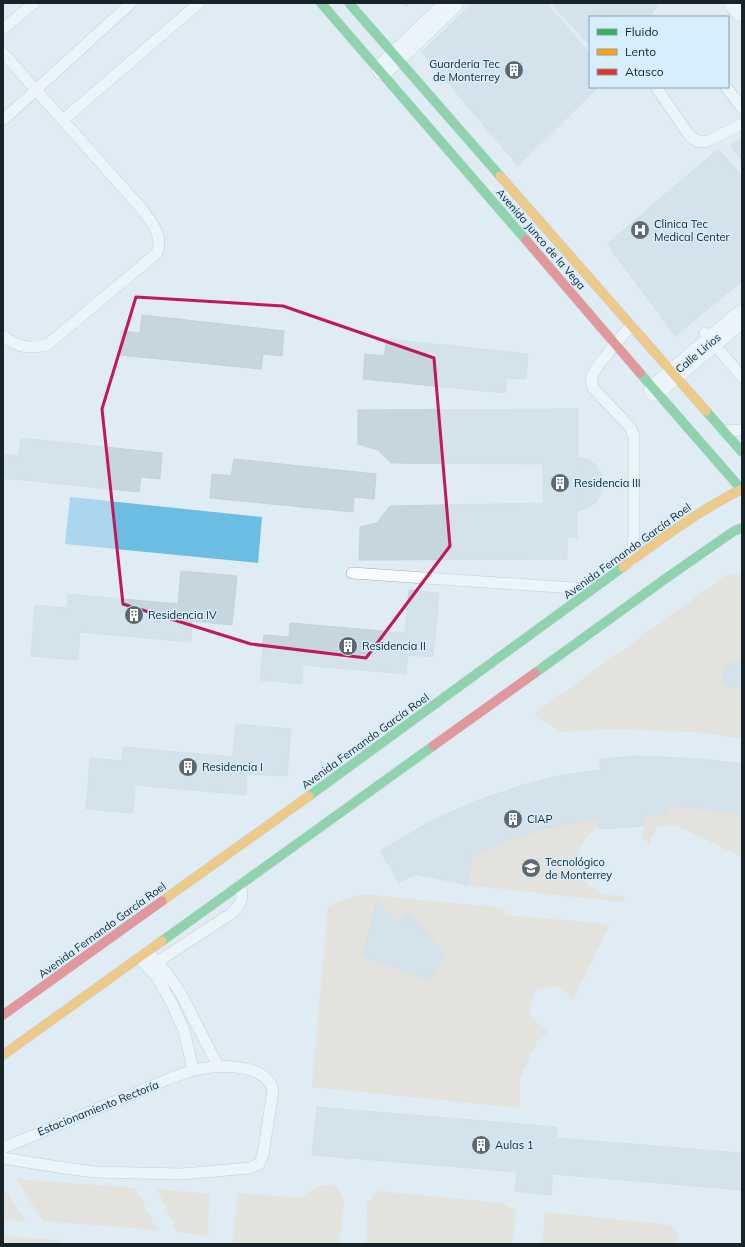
<svg xmlns="http://www.w3.org/2000/svg" width="745" height="1247" font-family="Mulish,sans-serif">
<rect width="100%" height="100%" fill="#dfecf4"/>
<g fill="#ebd5c1">
<path d="M728,574L742,575V739L708,733L615,729L558,732L535,713Z"/>
<path d="M667,806L707,809L742,814V857L675,825L657,827L649,844L641,836L644,829V815L666,814Z"/>
<path d="M599,818L600,829L597,828C592,832 585,837 582,844C573,861 584,888 603,894C609,896 618,895 625,896L622,902L465,885H468L472,855L509,840L546,828Z"/>
<path d="M361,894L505,908V915L610,924L573,1000L567,992L561,988L556,986L538,989L533,995L530,1005V1014L533,1020L549,1033L539,1038L520,1078V1108L312,1087L328,906Z"/>
<path d="M16,1179L136,1188L157,1230L43,1221Z"/>
<path d="M321,1185L336,1186L344,1200L339,1244H248L233,1243L237,1193L300,1198Z"/>
<path d="M3,1186L25,1221L3,1220Z"/>
<path d="M157,1189L209,1194L208,1236L177,1232Z"/>
<path d="M377,1191L502,1203L516,1210L512,1244H366L367,1204Z"/>
<path d="M545,1212L671,1225L677,1232L676,1244H542Z"/>
<path d="M3,1236L59,1240V1244H3Z"/>
</g>
<path fill="#6cbde4" d="M70,497L262,517L258,563L65,544Z"/>
<g fill="#c5d6df" stroke="#c5d0d7">
<path d="M402,3H411L406,7Z"/>
<path d="M473,3H546L590,54V87H598L518,166L422,52Z"/>
<path d="M551,3H659L650,17H590V45Z"/>
<path d="M742,139V160L730,145Z"/>
<path d="M718,149L742,176V281L675,336L607,244Z"/>
<path d="M142,315L284,331L282,356L263,354L261,369L119,355L121,331L140,333Z"/>
<path d="M387,339L528,354L526,379L507,378L505,393L363,379L365,354L384,356Z"/>
<path d="M578,409L577,538L567,537V559L359,560L360,527L377,523L390,506L543,503V464L391,463L378,450L358,444V410Z"/>
<path d="M21,438L162,453L160,479L141,477L139,492L3,478V454L18,456Z"/>
<path d="M578,457L587,459L596,465L601,474L604,484L601,494L596,502L587,508L578,511Z"/>
<path d="M234,459L376,474L374,499L354,497L353,512L210,498L212,474L231,476Z"/>
<path d="M181,571L237,576L232,625L192,621L191,642L80,632L78,660L31,656L35,605L67,608L68,594L178,604Z"/>
<path d="M409,590L439,593L433,657L408,655L406,674L303,665L302,684L260,680L264,635L289,637L290,623L405,633Z"/>
<path d="M732,662L742,663V687L741,688H730L723,680L724,669Z"/>
<path d="M236,724L291,729L287,776L247,774L246,795L135,785L133,813L86,809L90,758L122,761L123,747L233,757Z"/>
<path d="M636,756L704,759L742,764V814L707,809L667,806L666,814L644,815L643,826L600,829L599,818L546,828L509,840L472,855L468,885L416,874L399,883L380,851L431,821L476,801L526,784L563,775L600,770V759Z"/>
<path d="M377,900L397,923L409,913L445,954L429,980L362,956Z"/>
<path d="M317,1107L557,1127L556,1138L742,1153V1190L553,1174L551,1195L515,1191L517,1172L312,1155Z"/>
</g>
<g fill="none" stroke-linecap="round" stroke-linejoin="round">
<defs>
<g id="lane">
<path d="M3,29L34,3"/>
<path d="M3,53L141,208C151,222 164,235 157,253L47,345C28,349 19,348 3,336"/>
<path d="M656,87L689,135L697,141L704,142L710,140L742,124"/>
<path d="M726,87L742,108"/>
<path d="M3,120L131,3"/>
<path d="M63,120L199,3"/>
<path d="M631,326L615,344L597,367L591,378L593,388L630,427L634,436V535L632,561"/>
<path d="M705,333L742,377"/>
<path d="M724,431L742,430"/>
<path d="M352,573L589,589"/>
<path d="M148,952L165,971L180,992L218,1066"/>
<path d="M143,962L157,977L171,1002L184,1030L193,1070"/>
<path d="M148,968L232,913C242,903 244,899 240,885"/>
<path d="M3,1148L171,1078C179,1075 187,1072 195,1070C217,1065 265,1062 273,1090L263,1155L259,1164L250,1168L182,1174L94,1172L58,1167L3,1158"/>
</g>
<g id="street">
<path d="M735,3L742,11"/>
<path d="M383,69L452,3"/>
<path d="M655,390L742,316"/>
</g>
<g id="fast">
<path d="M321,3L526,240"/>
<path d="M349,3L500,176"/>
<path d="M640,373L742,490"/>
<path d="M706,411L742,452"/>
<path d="M535,673L665,579L734,531L742,528"/>
<path d="M309,796L623,567"/>
<path d="M162,941L433,746"/>
</g>
<g id="slow">
<path d="M500,176L706,411"/>
<path d="M623,567C661,539 700,510 742,489"/>
<path d="M162,901L309,796"/>
<path d="M3,1055L162,941"/>
</g>
<g id="jam">
<path d="M526,240L640,373"/>
<path d="M433,746L535,673"/>
<path d="M3,1015L162,901"/>
</g>
</defs>
<use href="#lane" stroke="#a0abb1" stroke-width="12"/>
<use href="#street" stroke="#a0abb1" stroke-width="23"/>
<use href="#fast" stroke="#a0abb1" stroke-width="10"/>
<use href="#slow" stroke="#a0abb1" stroke-width="10"/>
<use href="#jam" stroke="#a0abb1" stroke-width="10"/>
<use href="#lane" stroke="#fafcfd" stroke-width="11"/>
<use href="#street" stroke="#fafcfd" stroke-width="22"/>
<use href="#fast" stroke="#30b455" stroke-width="9"/>
<use href="#slow" stroke="#ff9f0a" stroke-width="9"/>
<use href="#jam" stroke="#e5322d" stroke-width="9"/>
</g>
<path d="M0 0H745V1247H0ZM136,297L283,306L434,358L450,546L366,658L251,644L123,604L102,409Z" fill="#dfecf4" fill-opacity=".55" fill-rule="evenodd"/>
<path fill="none" stroke="#c2185b" stroke-width="3" stroke-linejoin="round" d="M136,297L283,306L434,358L450,546L366,658L251,644L123,604L102,409Z"/>
<defs>
<symbol id="building-disc" viewBox="-11 -11 22 22"><circle r="9.5" fill="#5d6970" stroke="#d6eefd"/><path d="M-4-6H4V6H1V3H-1V6H-4ZM-2.5-4.3h1.7v1.8h-1.7ZM.8-4.3h1.7v1.8H.8ZM-2.5-1h1.7V.8h-1.7ZM.8-1h1.7V.8H.8Z" fill="#fff"/></symbol>
<symbol id="hospital-disc" viewBox="-11 -11 22 22"><circle r="9.5" fill="#5d6970" stroke="#d6eefd"/><path d="M-5-5h3v3.5h4V-5h3V5h-3V1.5h-4V5h-3Z" fill="#fff"/></symbol>
<symbol id="university-disc" viewBox="-11 -11 22 22"><circle r="9.5" fill="#5d6970" stroke="#d6eefd"/><path d="M0-5L7-2L0 1L-7-2ZM-4 1L0 2.5L4 1V4Q0 6-4 4Z" fill="#fff"/></symbol>
</defs>
<g fill-rule="evenodd">
<use href="#building-disc" x="503" y="59" width="22" height="22"/>
<use href="#hospital-disc" x="629" y="219" width="22" height="22"/>
<use href="#building-disc" x="549" y="472" width="22" height="22"/>
<use href="#building-disc" x="123" y="604" width="22" height="22"/>
<use href="#building-disc" x="337" y="635" width="22" height="22"/>
<use href="#building-disc" x="177" y="756" width="22" height="22"/>
<use href="#building-disc" x="502" y="808" width="22" height="22"/>
<use href="#university-disc" x="520" y="857" width="22" height="22"/>
<use href="#building-disc" x="470" y="1134" width="22" height="22"/>
</g>
<g text-anchor="middle" stroke-width="3" stroke-linejoin="round" paint-order="stroke">
<g font-size="11" fill="#172229" stroke="#d6eefd" text-anchor="start">
<text x="500" y="68" text-anchor="end">Guarderia Tec<tspan x="500" dy="13">de Monterrey</tspan></text>
<text x="654" y="228">Clinica Tec<tspan x="654" dy="13">Medical Center</tspan></text>
<text x="574" y="487">Residencia III</text>
<text x="148" y="619">Residencia IV</text>
<text x="362" y="650">Residencia II</text>
<text x="202" y="771">Residencia I</text>
<text x="527" y="823">CIAP</text>
<text x="545" y="866">Tecnológico<tspan x="545" dy="13">de Monterrey</tspan></text>
<text x="495" y="1149">Aulas 1</text>
</g>
<g font-size="11" fill="#172229" stroke="#d6eefd">
<text transform="translate(541 239) rotate(49)" y="4">Avenida Junco de la Vega</text>
<text transform="translate(698 353) rotate(-40)" y="4">Calle Lirios</text>
<text transform="translate(627 551) rotate(-36)" y="4">Avenida Fernando García Roel</text>
<text transform="translate(365 741) rotate(-36)" y="4">Avenida Fernando García Roel</text>
<text transform="translate(102 930) rotate(-36)" y="4">Avenida Fernando García Roel</text>
<text transform="translate(98 1108) rotate(-22)" y="4">Estacionamiento Rectoría</text>
</g>
</g>
<rect width="745" height="1247" fill="none" stroke="#172229" stroke-width="8"/>
<rect x="589" y="16" width="140" height="72" fill="#d6eefd" stroke="#8a9ca8"/>
<rect x="597" y="29" width="20" height="6" fill="#30b455" stroke="#8a9ca8"/>
<text x="625" y="36" font-size="12" fill="#172229">Fluido</text>
<rect x="597" y="49" width="20" height="6" fill="#ff9f0a" stroke="#8a9ca8"/>
<text x="625" y="56" font-size="12" fill="#172229">Lento</text>
<rect x="597" y="69" width="20" height="6" fill="#e5322d" stroke="#8a9ca8"/>
<text x="625" y="76" font-size="12" fill="#172229">Atasco</text>
</svg>
